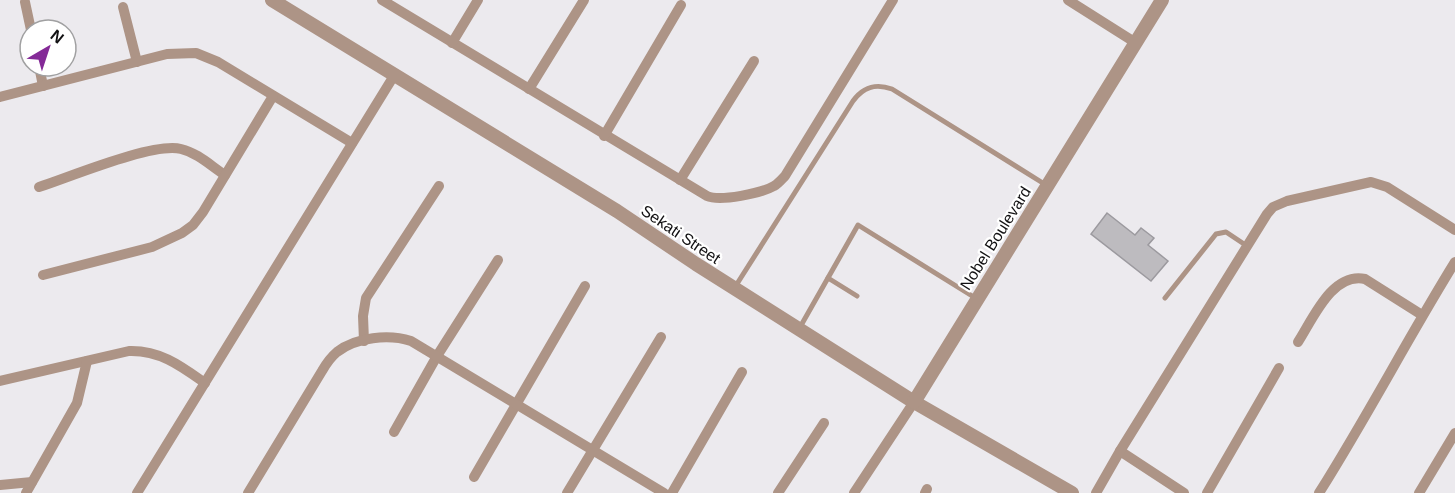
<svg xmlns="http://www.w3.org/2000/svg" width="1455" height="493" font-family="Helvetica,sans-serif">
<rect width="100%" height="100%" fill="#eceaee"/>
<path fill="#bdbbbf" stroke="#9c9a9f" stroke-width="1.5" d="M1107,213L1135,235L1141,228L1154,238L1148,245L1168,261L1151,281L1091,234Z"/>
<g fill="none" stroke-linecap="round" stroke-linejoin="round">
<g stroke="#ad9486" stroke-width="5">
<path d="M828,278L857,296"/>
<path d="M735,287L853,101C863,87 875,83 892,89L1046,185"/>
<path d="M1165,298L1216,234L1226,232L1247,246"/>
<path d="M799,329L858,225L977,299"/>
</g>
<g stroke="#ad9486" stroke-width="10">
<path d="M382,0L707,196C720,202 762,193 774,186C778,184 782,179 785,176L893,0"/>
<path d="M1068,0L1136,43"/>
<path d="M25,2L31,30"/>
<path d="M123,7L137,62"/>
<path d="M452,43L478,0"/>
<path d="M39,66L43,86"/>
<path d="M529,89L584,0"/>
<path d="M0,97L167,54L196,53L218,62L352,143"/>
<path d="M604,136L681,5"/>
<path d="M680,180L754,61"/>
<path d="M39,187C70,177 153,142 181,149C198,153 211,166 225,175"/>
<path d="M43,275L152,247L182,233L193,225L203,212L273,96"/>
<path d="M364,341L363,316L366,298L439,186"/>
<path d="M1298,342C1313,319 1332,272 1365,279L1422,315"/>
<path d="M0,381L129,351C160,350 181,366 205,383"/>
<path d="M394,432L437,356L498,260"/>
<path d="M1120,451L1184,493"/>
<path d="M474,477L585,286"/>
<path d="M0,485L32,482"/>
<path d="M26,493L77,403L87,361"/>
<path d="M137,493L395,74"/>
<path d="M248,493L322,371C326,364 331,357 337,352C356,337 389,334 411,341L664,493"/>
<path d="M567,493L661,337"/>
<path d="M672,493L742,372"/>
<path d="M778,493L824,423"/>
<path d="M854,493L914,402"/>
<path d="M925,493L927,489"/>
<path d="M1096,493L1120,451L1267,214L1273,207L1287,201L1371,182L1387,187L1455,230"/>
<path d="M1207,493L1279,368"/>
<path d="M1319,493C1367,417 1408,338 1455,262"/>
<path d="M1419,493L1455,433"/>
</g>
<g stroke="#ad9486" stroke-width="14">
<path d="M272,0L617,211L696,264L914,402L1072,493"/>
<path d="M914,402L1162,0"/>
</g>
</g>
<g text-anchor="middle" stroke-width="4.5" stroke-linejoin="round" paint-order="stroke">
<g font-size="16" fill="#121113" stroke="#fff">
<text transform="translate(681 234) rotate(34)" y="6">Sekati Street</text>
<text transform="translate(995 238) rotate(-58)" y="6">Nobel Boulevard</text>
</g>
</g>
<g transform="translate(48 48) rotate(39)"><circle r="28" fill="#ffffff" stroke="#a0a0a1" stroke-width="1.5"/>
<path d="M0-4.5L10 22L0 15L-10 22Z" fill="#842a97"/>
<text y="-9" font-size="16" font-weight="bold" text-anchor="middle" fill="#121113">N</text>
</g>
</svg>
